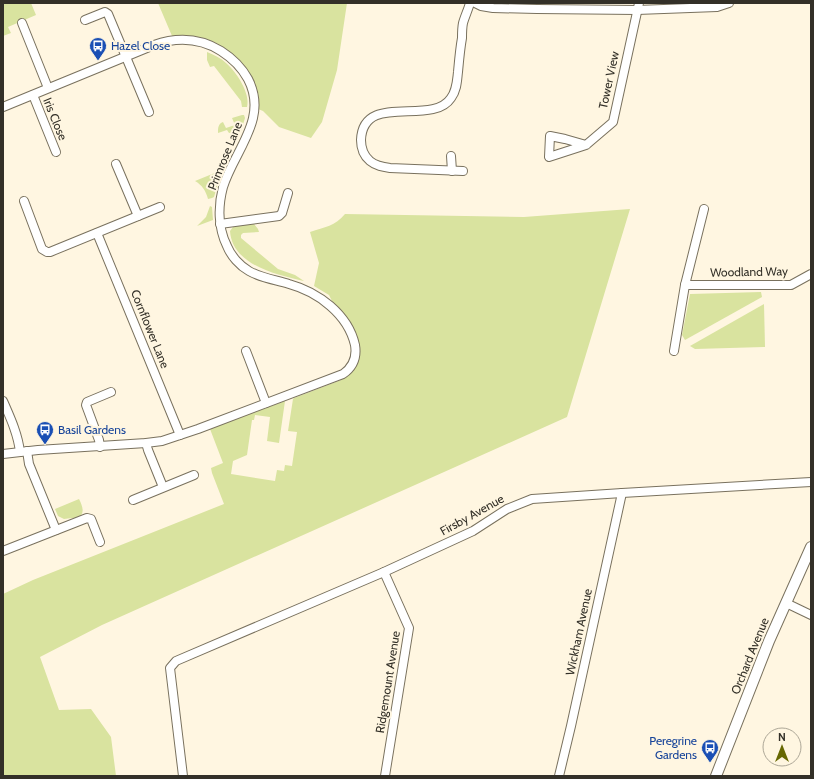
<svg xmlns="http://www.w3.org/2000/svg" width="814" height="779" font-family="Cabin,sans-serif">
<rect width="100%" height="100%" fill="#fff6e1"/>
<g fill="#d9e39f">
<path d="M3,3H31L36,15L8,27L11,33L3,36Z"/>
<path d="M158,3H347L337,70L322,122L311,138L279,127L263,111L258,109C258,78 237,51 209,40C197,35 185,36 172,36Z"/>
<path d="M207,52C214,55 221,58 226,63C236,71 251,94 247,107H242L241,101L214,66L210,67L207,60Z"/>
<path d="M242,115H244L245,118L241,131L235,144L236,132L229,133L227,130L218,133C218,128 218,124 223,122L226,128L235,125L232,118Z"/>
<path d="M222,170L214,197L212,198L208,199C206,191 202,185 195,181Z"/>
<path d="M210,206L212,207L213,220L197,226L206,217Z"/>
<path d="M630,209L567,417L102,625L40,657L59,710L91,709L111,737L116,776H3V594L33,580L224,504L212,473L211,468L223,463L210,429L285,401L279,443L267,441L270,417L255,415L254,420H252L247,455L233,461L231,474L275,481L277,470L284,471L285,465L292,466L297,432L288,431L293,399L294,398L341,380L349,375L354,369L357,364L359,358L360,351L359,344L357,337L346,317L332,301L329,295L314,286L319,263L310,232C325,227 335,226 345,214L524,217Z"/>
<path d="M254,224L258,229L259,232L243,233L241,235V238L278,269L295,275L304,281C277,275 232,265 230,231L233,227L236,226Z"/>
<path d="M761,292L762,297L685,340L682,335L690,294Z"/>
<path d="M764,304L765,347L695,349L690,346Z"/>
<path d="M79,499C83,507 86,515 75,519L72,518L64,519L58,516L55,509Z"/>
</g>
<g fill="none" stroke-linecap="round" stroke-linejoin="round">
<defs>
<g id="minor">
<path d="M475,3L481,6L493,8L537,9L637,10L717,7L729,3"/>
<path d="M85,20L105,12L108,14L149,112"/>
<path d="M22,23L48,88"/>
<path d="M33,95L56,152"/>
<path d="M3,107L154,45C177,37 200,38 221,51C232,58 242,68 248,79C269,119 234,151 223,187C218,206 218,228 227,246C231,256 240,266 249,271C261,278 276,280 289,284C318,292 348,314 355,345C357,357 353,367 343,374L198,429L162,441L146,443L38,450L3,454"/>
<path d="M586,145L549,157L550,136L565,139L586,145L613,122L639,3"/>
<path d="M451,156L452,171"/>
<path d="M116,164L138,216"/>
<path d="M463,171L390,168C383,167 376,166 370,161C364,156 361,148 361,140C363,91 432,127 451,98C457,90 457,80 458,72C459,61 460,49 462,38C462,33 462,28 463,23C465,16 468,10 470,3"/>
<path d="M24,201L42,249L47,252H50L160,207"/>
<path d="M220,224L279,216L282,213L288,193"/>
<path d="M97,233L180,435"/>
<path d="M685,285H791L811,274"/>
<path d="M246,351L266,403"/>
<path d="M674,351L685,285L704,209"/>
<path d="M3,401C10,417 18,434 20,452"/>
<path d="M146,443L148,450L163,487"/>
<path d="M100,447L99,440L86,405L87,402L111,392"/>
<path d="M27,451L29,464L56,530"/>
<path d="M133,500L194,475"/>
<path d="M3,551L87,518L91,519L100,542"/>
<path d="M384,572L409,628L385,776"/>
<path d="M786,603L811,615"/>
<path d="M183,776L170,668L176,661L384,572L473,531L507,509L532,499L622,493L811,482"/>
<path d="M559,776L571,726L622,493"/>
</g>
<path id="tertiary" d="M716,776L769,641L811,547"/>
</defs>
<use href="#minor" stroke="#79715e" stroke-width="10"/>
<use href="#tertiary" stroke="#79715e" stroke-width="12"/>
<use href="#minor" stroke="#fff" stroke-width="8"/>
<use href="#tertiary" stroke="#fff" stroke-width="10"/>
</g>
<defs>
<symbol id="bus-pin" viewBox="-11 -11 22 30"><path d="M0 17L-7.5 6A9.5 9.5 0 1 1 7.5 6Z" fill="#1a4fb4" stroke="#fff6e1"/><path d="M-5-6H5V4H4V6H2V4H-2V6H-4V4H-5ZM-3.5-4V0h7V-4ZM-3.5 1.2v1.5H-2V1.2ZM2 1.2v1.5H3.5V1.2Z" fill="#fff"/></symbol>
</defs>
<g fill-rule="evenodd">
<use href="#bus-pin" x="88" y="36" width="20" height="27"/>
<use href="#bus-pin" x="35" y="420" width="20" height="27"/>
<use href="#bus-pin" x="700" y="738" width="20" height="27"/>
</g>
<g text-anchor="middle" stroke-width="4" stroke-linejoin="round" paint-order="stroke">
<g font-size="12" fill="#164399" stroke="#fff6e1" text-anchor="start">
<text x="111" y="50">Hazel Close</text>
<text x="58" y="434">Basil Gardens</text>
<text x="697" y="745" text-anchor="end">Peregrine<tspan x="697" dy="14">Gardens</tspan></text>
</g>
<g font-size="12" fill="#333028" stroke="#fff6e1">
<text transform="translate(609 80) rotate(-78)" y="4">Tower View</text>
<text transform="translate(55 119) rotate(68)" y="4">Iris Close</text>
<text transform="translate(225 156) rotate(-68)" y="4">Primrose Lane</text>
<text transform="translate(749 272) rotate(-1)" y="4">Woodland Way</text>
<text transform="translate(150 329) rotate(68)" y="4">Cornflower Lane</text>
<text transform="translate(472 515) rotate(-29)" y="4">Firsby Avenue</text>
<text transform="translate(579 632) rotate(-78)" y="4">Wickham Avenue</text>
<text transform="translate(750 656) rotate(-68)" y="4">Orchard Avenue</text>
<text transform="translate(388 682) rotate(-81)" y="4">Ridgemount Avenue</text>
</g>
</g>
<rect width="814" height="779" fill="none" stroke="#333028" stroke-width="8"/>
<g transform="translate(782 747)"><circle r="19" fill="#fff6e1" stroke="#ada797"/>
<path d="M0-3L7 15L0 10L-7 15Z" fill="#676802"/>
<text y="-6" font-size="11" font-weight="bold" text-anchor="middle" fill="#333028">N</text>
</g>
</svg>
